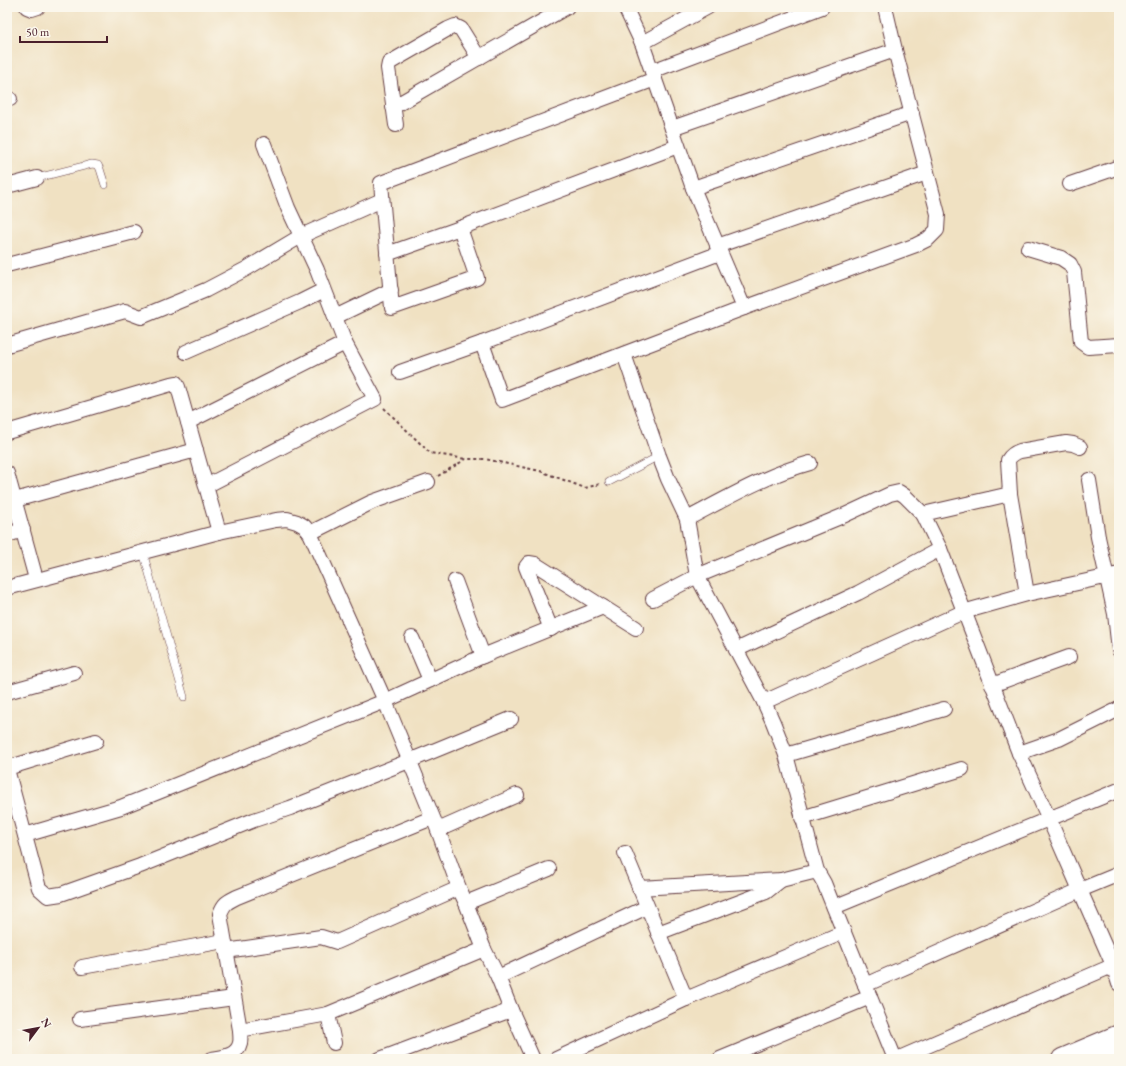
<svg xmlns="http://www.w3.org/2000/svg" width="1126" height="1066" font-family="'EB Garamond',serif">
<rect width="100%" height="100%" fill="#fbf7ec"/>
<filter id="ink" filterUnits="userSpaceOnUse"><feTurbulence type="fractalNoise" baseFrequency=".025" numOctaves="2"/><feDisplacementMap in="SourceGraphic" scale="8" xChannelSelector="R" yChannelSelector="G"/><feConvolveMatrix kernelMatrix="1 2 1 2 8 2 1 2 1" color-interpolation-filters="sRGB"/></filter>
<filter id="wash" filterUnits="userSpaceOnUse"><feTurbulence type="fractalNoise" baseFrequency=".012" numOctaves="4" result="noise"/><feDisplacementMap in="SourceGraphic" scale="16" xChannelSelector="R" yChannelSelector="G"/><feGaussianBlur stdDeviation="0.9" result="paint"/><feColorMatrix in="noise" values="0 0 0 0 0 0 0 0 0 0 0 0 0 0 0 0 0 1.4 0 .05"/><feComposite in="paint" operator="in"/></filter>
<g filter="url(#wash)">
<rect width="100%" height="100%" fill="#f0e1c2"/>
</g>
<g filter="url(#ink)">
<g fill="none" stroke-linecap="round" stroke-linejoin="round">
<defs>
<g id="lane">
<path d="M37,178L92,164L98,165L100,169L105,185"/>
<path d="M609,482L659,456"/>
<path d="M143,552L184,697"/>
</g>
<g id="street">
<path d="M27,7L32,9L38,7"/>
<path d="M625,7L642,43L693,188L744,308L916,245L928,239L937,230L938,214L895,50L885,7"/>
<path d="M642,43L708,7"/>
<path d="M652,71L822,7"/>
<path d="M7,100L10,99"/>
<path d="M393,107L567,7"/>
<path d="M396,125L388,68L389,63L448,29L455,26L461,29L479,58"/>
<path d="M672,128L895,50"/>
<path d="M1070,184L1119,167"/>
<path d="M7,186L37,178"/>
<path d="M693,188L912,113"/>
<path d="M460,228L678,146"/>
<path d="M717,246L927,173"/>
<path d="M1028,248L1061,258L1070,264L1074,272L1081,342L1088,347L1119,345"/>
<path d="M387,254L460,228L477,278L392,308L381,183L655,79"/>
<path d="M7,265L134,232"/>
<path d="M335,317L391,290"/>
<path d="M482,343L502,400L744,308"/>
<path d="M7,345L125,311L141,317L206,290L246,269L301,236L382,200"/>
<path d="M186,352L300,302L324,290"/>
<path d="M624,354L659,456L668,479L687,519L697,576L764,702L773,722L786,755L817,871"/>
<path d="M400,372L482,343L720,253"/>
<path d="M188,422L345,343"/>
<path d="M7,432L171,384L176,383L178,387L219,532"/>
<path d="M7,473L36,579"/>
<path d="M1089,480L1098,537L1115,614L1119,650"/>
<path d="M206,486L375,399L345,343L317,270L288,208L264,144"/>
<path d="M1010,494L1008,460C1011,455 1014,453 1020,451L1066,443L1073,444L1080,447"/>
<path d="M15,500L196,450"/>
<path d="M687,519C727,498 766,475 810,463"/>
<path d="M310,533L372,502L428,482"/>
<path d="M7,535L23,530"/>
<path d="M455,581L483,656"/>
<path d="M7,588L219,532L276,520L287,519L297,522L304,526L310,533L385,701L121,807L25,835"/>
<path d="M1027,594L1010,494L923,514L940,549L1019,753L1049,819L1080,890L1113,965L1119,984"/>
<path d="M653,599L697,576L845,515L890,494L899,492L905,496L923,514"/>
<path d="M551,629L526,567L529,563L535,564L636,628"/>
<path d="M412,638L430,680"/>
<path d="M736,650L858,593L940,549"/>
<path d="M992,685L1069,657"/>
<path d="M7,692L74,673"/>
<path d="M764,702L963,612L1027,594L1119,574"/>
<path d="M1019,753L1059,739L1119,709"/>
<path d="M786,755L944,709"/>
<path d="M7,768L96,741"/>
<path d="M7,769L39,888L48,896L61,894L140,866L254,820L290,808L409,761L511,719"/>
<path d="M802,818L962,769"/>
<path d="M438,830L517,795"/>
<path d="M625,853L686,999"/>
<path d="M639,888L781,880L817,871L824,883L895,1059"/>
<path d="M466,903L549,869"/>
<path d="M834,907L1119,790"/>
<path d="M658,933L766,892L781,880"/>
<path d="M226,951L321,937L337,942L459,888"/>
<path d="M82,967L224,941"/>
<path d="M498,977L647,907"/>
<path d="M865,985L1080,890L1119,874"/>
<path d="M328,1014L334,1043"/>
<path d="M80,1019L234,998"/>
<path d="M240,1030L328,1014L484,949"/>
<path d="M212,1059C223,1057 237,1056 240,1043C241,1039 240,1034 240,1030L220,914C224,903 227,902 237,897L432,818"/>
<path d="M380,1059L511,1010"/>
<path d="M533,1059L511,1010L498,977L484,949L466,903L459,888L438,830L385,701L483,656L603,607"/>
<path d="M556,1059L686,999L844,932"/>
<path d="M720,1059L870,997"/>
<path d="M897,1059L1119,963"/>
</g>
<g id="secondary">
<path d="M1062,1059L1119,1035"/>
<path d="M1102,1059L1119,1052"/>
</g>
</defs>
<use href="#lane" stroke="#633c42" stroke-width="8"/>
<use href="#street" stroke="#633c42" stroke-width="16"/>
<use href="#secondary" stroke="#633c42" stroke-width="22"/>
<g stroke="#633c42" stroke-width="2" stroke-dasharray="3 3" stroke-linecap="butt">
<path d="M384,408L430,453L465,459"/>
<path d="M438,476L466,459H485L540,471L585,488L600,484"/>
</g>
<use href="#lane" stroke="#fff" stroke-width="7"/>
<use href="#street" stroke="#fff" stroke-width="14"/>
<use href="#secondary" stroke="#fff" stroke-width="20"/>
</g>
</g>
<rect width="1126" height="1066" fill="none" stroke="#fbf7ec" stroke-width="24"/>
<g transform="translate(38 1028) rotate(58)" stroke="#fbf7ec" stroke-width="3" paint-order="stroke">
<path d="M0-3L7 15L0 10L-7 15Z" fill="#4a1f2b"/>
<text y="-6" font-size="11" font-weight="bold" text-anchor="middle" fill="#4a1f2b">N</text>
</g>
<path d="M20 36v6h87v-6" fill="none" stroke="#4a1f2b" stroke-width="2"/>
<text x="26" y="36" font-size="12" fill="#4a1f2b" stroke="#fbf7ec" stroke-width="3" paint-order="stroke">50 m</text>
</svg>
